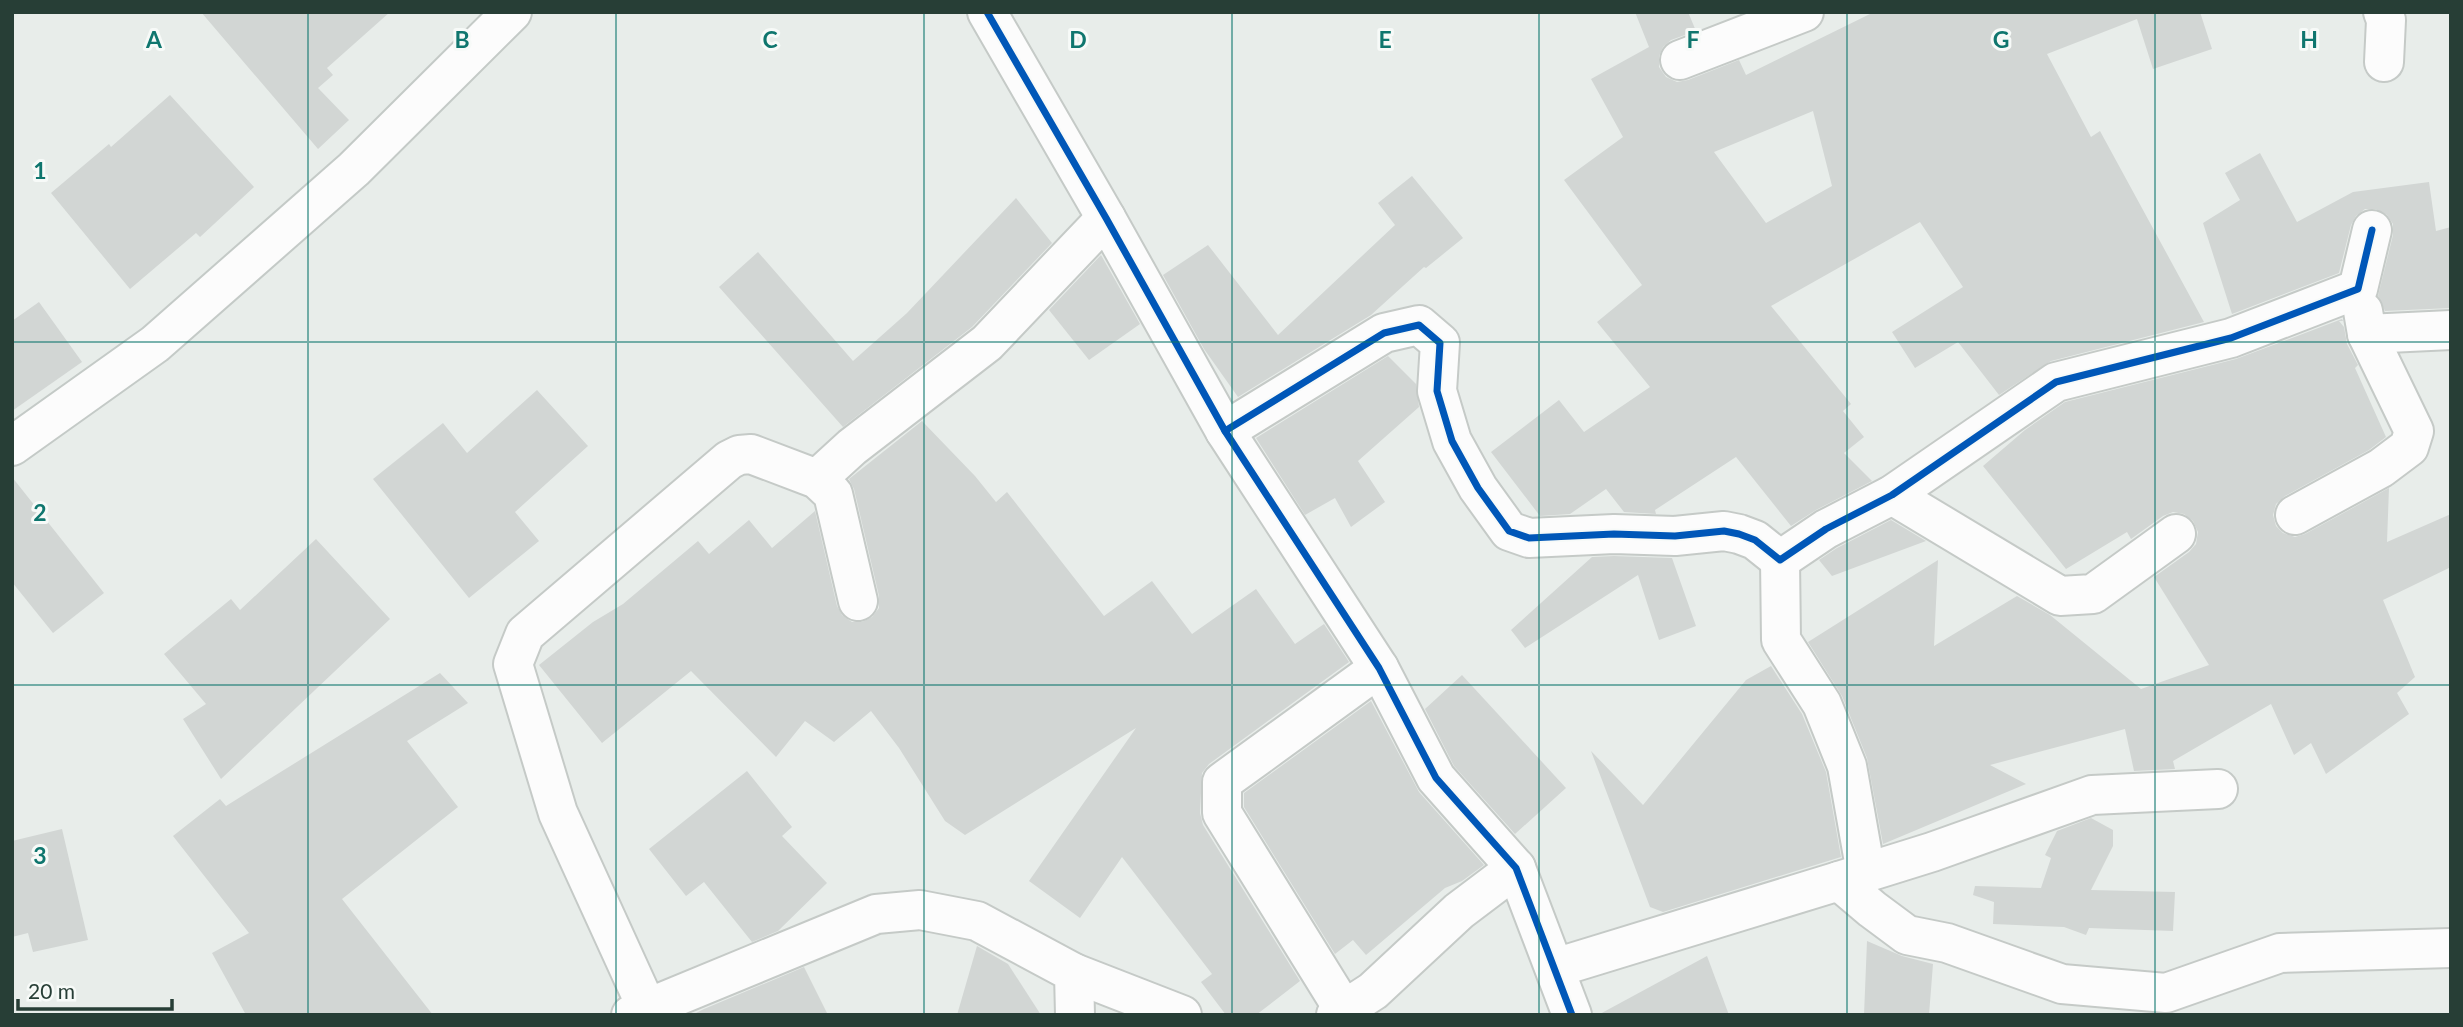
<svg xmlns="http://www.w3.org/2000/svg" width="2463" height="1027" font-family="Lato,sans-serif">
<rect width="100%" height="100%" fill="#e8edea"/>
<g fill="#d2d6d4" fill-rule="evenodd">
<path d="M201,12H390L327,68L333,75L318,88L349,120L318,149Z"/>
<path d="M1635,12H1688L1696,31L1671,40L1663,47L1659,56V67L1666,77L1677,82L1688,80L1739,60L1746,75L1874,12H2200L2212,49L2153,69L2137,19L2047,54L2091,137L2100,131L2204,322L2051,361L1999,395L1958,342L1915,368L1892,332L1963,287L1920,222L1771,306L1851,404L1843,411L1864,437L1844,453L1872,481L1816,510L1791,526L1736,457L1655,510L1656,514L1624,512L1606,489L1570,514L1540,516L1491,452L1559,400L1584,432L1650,387L1597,322L1642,285L1564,180L1623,137L1591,79L1649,47ZM1813,111L1832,186L1766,223L1714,152Z"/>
<path d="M170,95L254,187L200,237L196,233L130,289L51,193L109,144L111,147Z"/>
<path d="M2260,153L2297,222L2353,192L2429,182L2436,231L2451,227V308L2385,311L2378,296L2393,235V224L2387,215L2376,209H2365L2356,216L2351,225L2339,273L2232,314L2203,223L2240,200L2225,173Z"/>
<path d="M1412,176L1463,238L1426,268L1424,267L1371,315L1238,397L1204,349L1163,275L1208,245L1278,335L1395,225L1378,203Z"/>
<path d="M1016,198L1052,243L972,327L843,427L719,287L758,252L853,361L907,313Z"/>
<path d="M1101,255L1140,324L1089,360L1049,310Z"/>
<path d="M39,302L82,362L12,411V321Z"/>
<path d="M2342,319L2343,321H2339L2344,327L2347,344L2358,365L2355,368L2386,437L2369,450L2285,496L2276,504L2273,515L2276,526L2283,533L2295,537L2305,534L2389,488L2387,542L2451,514V567L2383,600L2415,677L2397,693L2409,714L2326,774L2311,743L2294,755L2271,704L2173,761L2175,769L2134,771L2125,729L1990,765L2026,784L1883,844L1867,758L1842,696L1808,642L1938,560L1934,646L2017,596L2050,615L2141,689L2209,665L2154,577L2189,552L2196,544L2198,532L2193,521L2184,514L2173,512L2163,516L2131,539L2127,532L2066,569L1983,466L2025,430L2065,402L2236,359Z"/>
<path d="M1388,356L1416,384L1419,407L1358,461L1385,502L1351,527L1335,498L1305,515L1256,438Z"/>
<path d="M537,390L588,446L515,512L539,541L469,598L373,479L443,423L467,453Z"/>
<path d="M922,421L975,476L996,502L1007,492L1104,616L1152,581L1192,634L1256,589L1295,644L1324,624L1349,662L1209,764L1202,773L1200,813L1203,825L1300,981L1256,1015H1226L1201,982L1212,974L1122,857L1080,918L1029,881L1136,728L965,835L945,821L899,748L871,711L834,742L805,721L776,757L691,671L602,743L539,665L593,622L623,604L698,541L709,554L749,520L772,548L815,511L837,606L842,615L852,622H862L872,617L879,608V596L854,489L849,479Z"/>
<path d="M12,477L104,593L53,633L12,582Z"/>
<path d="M1891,520L1926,541L1832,576L1819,560L1837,548Z"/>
<path d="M316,539L390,619L221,779L183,719L206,704L164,654L231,599L240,610Z"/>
<path d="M1614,556L1672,558L1696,626L1659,640L1638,575L1525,648L1511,630L1592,557Z"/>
<path d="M1771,666L1802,714L1826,772L1841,857L1663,912L1650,907L1591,751L1643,805L1746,680Z"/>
<path d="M440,673L468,703L407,741L458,807L342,899L433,1015H246L212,953L249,933L173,836L220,799L226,806Z"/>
<path d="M1462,675L1566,788L1515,834L1454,766L1425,709Z"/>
<path d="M1371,701L1419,792L1484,865L1462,881L1445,888L1366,955L1353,940L1335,954L1244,807V793Z"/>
<path d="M747,771L792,827L782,836L827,883L778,931L752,942L704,882L686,896L649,849Z"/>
<path d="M2091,818L2113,830V846L2091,890L2175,892L2173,931L2089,928L2086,935L2064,927L1993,924L1994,902L1973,895L1975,886L2041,888L2051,858L2045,855L2057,831Z"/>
<path d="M62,829L88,940L33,952L28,933L12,937V841Z"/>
<path d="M1867,941L1902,956L1933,964L1929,1015H1864Z"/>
<path d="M977,946L1008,964L1041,1015H957Z"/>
<path d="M1707,956L1729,1015H1598Z"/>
<path d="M804,967L828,1015H692L704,1009Z"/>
</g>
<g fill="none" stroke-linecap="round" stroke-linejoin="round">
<defs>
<g id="street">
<path d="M987,12L1106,218L1225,431L1379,668L1436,778L1516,868L1572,1015"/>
<path d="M2383,12L2386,20L2384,62"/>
<path d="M1680,60L1804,12"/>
<path d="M2363,311L2367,334L2451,330"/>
<path d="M1225,431L1384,333L1419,325L1440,343L1437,391L1452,441L1478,488L1509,531L1529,538L1614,534L1675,536L1724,531L1739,534L1755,540L1780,560L1826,529L1892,495L2056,382L2231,338L2358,289L2372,230"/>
<path d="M817,479L852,447L987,343L1106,218"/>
<path d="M1892,495L2060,596L2093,594L2176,534"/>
<path d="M2295,515L2381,468L2409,447L2414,431L2367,334"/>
<path d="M1780,560L1781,640L1822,704L1847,766L1866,873"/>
<path d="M1839,881L1932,852L2092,795L2218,789"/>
<path d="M1555,968L1839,881L1872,909L1907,935L1947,943L2062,984L2166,993L2280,953L2451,948"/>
<path d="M1074,973L1182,1015"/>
<path d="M647,1008L558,813L513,664L525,634L729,460L739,455L751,454L817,479L833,494L858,601"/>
<path d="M1344,1010L1222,813V782L1379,668"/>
<path d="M631,1015L876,914L920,910L977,921L1074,973L1075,1015"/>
<path d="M1336,1015L1373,991L1459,911L1516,868"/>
</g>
<path id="secondary" d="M12,446L155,344L354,169L512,12"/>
</defs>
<use href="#street" stroke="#c5cac7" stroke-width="42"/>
<use href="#secondary" stroke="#c4cac7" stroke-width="42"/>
<use href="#street" stroke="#fcfcfc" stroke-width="38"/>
<use href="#secondary" stroke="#fcfcfc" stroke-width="38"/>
<defs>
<g id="cycleway">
<path d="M987,12L1106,218L1225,431L1379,668L1436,778L1516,868L1572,1015"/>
<path d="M1225,431L1384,333L1419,325L1440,343L1437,391L1452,441L1478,488L1509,531L1529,538L1614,534L1675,536L1724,531L1739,534L1755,540L1780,560L1826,529L1892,495L2056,382L2231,338L2358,289L2372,230"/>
</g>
</defs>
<use href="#cycleway" stroke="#f7faf8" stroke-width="11"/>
<use href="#cycleway" stroke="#0057b8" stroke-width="7"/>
</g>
<path fill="none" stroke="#0f766e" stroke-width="2" stroke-opacity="0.55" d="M308,12V1015M616,12V1015M924,12V1015M1232,12V1015M1539,12V1015M1847,12V1015M2155,12V1015M12,342H2451M12,685H2451"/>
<g font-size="23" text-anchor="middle" font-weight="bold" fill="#0f766e" stroke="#f7faf8" stroke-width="6" stroke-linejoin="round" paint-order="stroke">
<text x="154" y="48">A</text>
<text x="462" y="48">B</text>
<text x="770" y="48">C</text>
<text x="1078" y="48">D</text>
<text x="1385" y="48">E</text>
<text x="1693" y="48">F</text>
<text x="2001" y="48">G</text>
<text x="2309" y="48">H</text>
<text x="40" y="179">1</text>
<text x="40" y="521">2</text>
<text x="40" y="864">3</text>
</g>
<rect width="2463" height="1027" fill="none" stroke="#273e36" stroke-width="28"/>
<path d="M18 999v10h154v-10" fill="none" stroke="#273e36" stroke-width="3.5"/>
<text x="28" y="999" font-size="21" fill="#273e36" stroke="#f7faf8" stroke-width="5" paint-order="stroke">20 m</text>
</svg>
